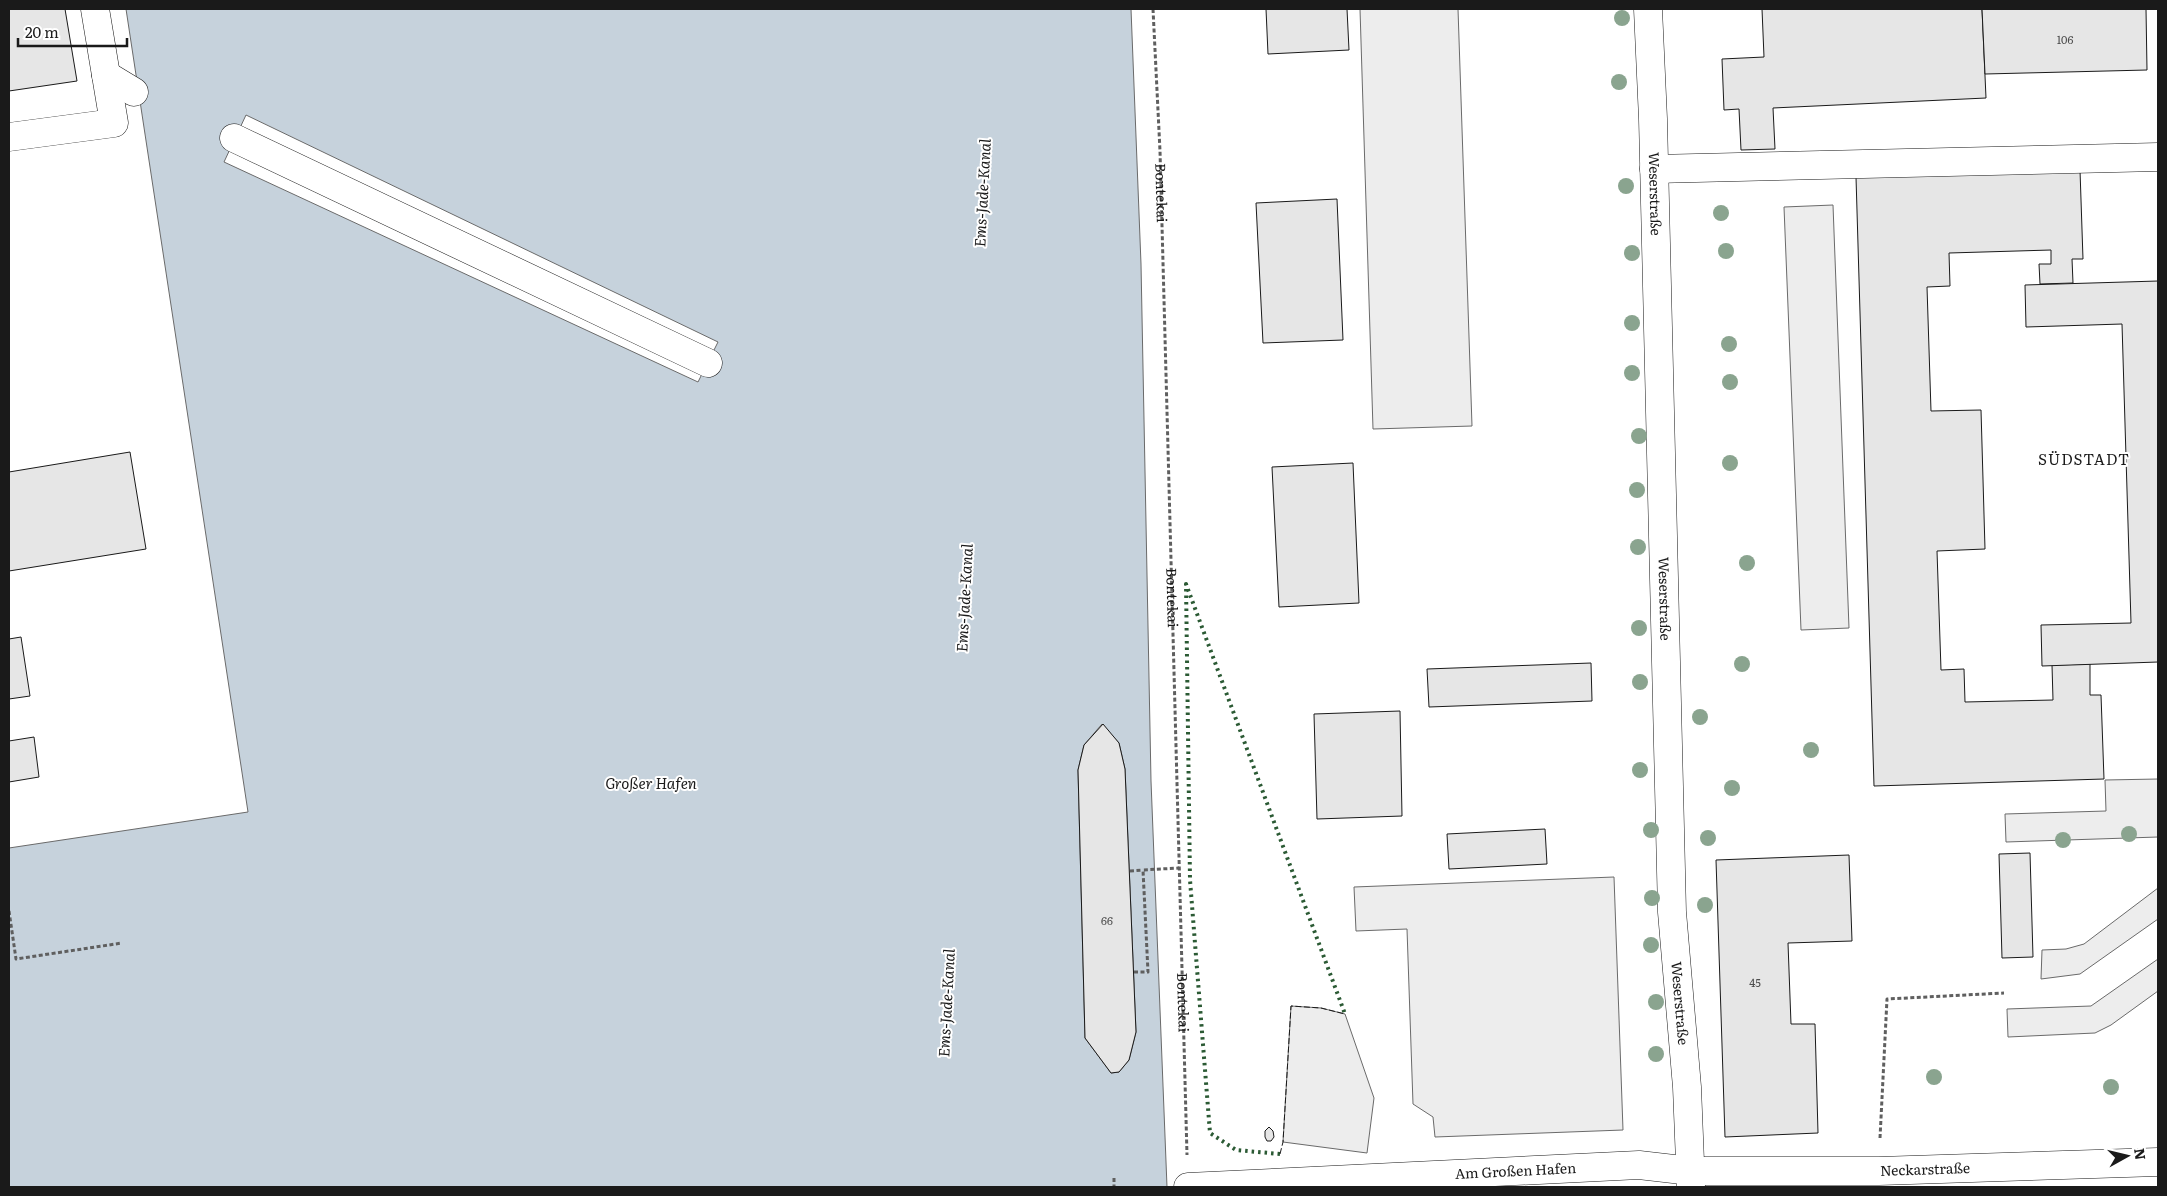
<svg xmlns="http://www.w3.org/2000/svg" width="2167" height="1196" font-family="Literata,serif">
<rect width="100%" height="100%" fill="#fff"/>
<g fill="#ededed" stroke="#6a6a6a">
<path d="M1360,9H1458L1472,426L1373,429Z"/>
<path d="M1833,205L1849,628L1801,630L1784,207Z"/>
<path d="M2158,779V837L2006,842L2005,814L2106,811L2105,780Z"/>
<path d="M1614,877L1623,1130L1435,1137L1433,1117L1413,1104L1407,929L1356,931L1354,887Z"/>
<path d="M2158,888V919L2080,974L2041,979L2042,950L2066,949L2084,944Z"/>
<path d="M2158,959V991L2111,1025L2095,1033L2008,1037L2007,1009L2091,1006Z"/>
<path d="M1291,1006L1321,1008L1345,1014L1374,1098L1367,1153L1283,1142Z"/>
</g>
<path fill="#c6d2dc" stroke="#6a6a6a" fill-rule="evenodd" d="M126,9H1131L1141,264L1151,781L1167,1187H9V848L248,812ZM246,115L718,342L698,382L224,162ZM1102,724L1119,743L1125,769L1136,1032L1129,1060L1119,1072L1111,1073L1085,1038L1078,770L1084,745Z"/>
<g fill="#e6e6e6" stroke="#1a1a1a">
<path d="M9,9H65L77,81L9,91Z"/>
<path d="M1266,9H1347L1349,50L1268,54Z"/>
<path d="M1762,9H1982L1986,98L1773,108L1775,149L1741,150L1739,109L1724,110L1722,59L1764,57Z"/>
<path d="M1982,9H2146L2147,70L1985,74Z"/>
<path d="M2080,170L2083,259H2072L2073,283L2040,284L2039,264H2051V250L1949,253L1950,286L1927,287L1931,411L1981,410L1985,549L1937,551L1941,670L1964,669L1965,702L2053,700L2052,665L2090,664V695H2101L2104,779L1874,786L1856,177Z"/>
<path d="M1337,199L1343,340L1263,343L1256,203Z"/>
<path d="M2158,281V662L2042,666L2041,625L2131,623L2122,324L2026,327L2025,285Z"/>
<path d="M130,452L146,549L9,571V472Z"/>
<path d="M1353,463L1359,603L1279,607L1272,467Z"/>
<path d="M21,637L30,696L9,699V639Z"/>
<path d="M1591,663L1592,701L1429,707L1427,669Z"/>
<path d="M1400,711L1402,816L1317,819L1314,714Z"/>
<path d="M1103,724L1119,743L1125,769L1136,1032L1129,1060L1119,1072L1111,1073L1085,1038L1078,770L1084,745Z"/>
<path d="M34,737L39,777L9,782V741Z"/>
<path d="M1545,829L1547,864L1449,869L1447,834Z"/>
<path d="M2030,853L2033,957L2002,958L1999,854Z"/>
<path d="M1849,855L1852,941L1788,943L1791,1024H1815L1818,1133L1725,1137L1716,860Z"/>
<path d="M1269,1127L1273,1131L1274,1137L1271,1141H1267L1265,1137V1131Z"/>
</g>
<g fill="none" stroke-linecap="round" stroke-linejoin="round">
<defs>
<g id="minor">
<path id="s2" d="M1648,9L1653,119L1672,912L1687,1087L1691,1187"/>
<path d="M106,75L134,92"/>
<path d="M9,137L114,123L95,9"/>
<path d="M234,138L708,363"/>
<path d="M1654,169L2158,157"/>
<path id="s3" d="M1188,1187L1639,1165L1691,1171H1879L2158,1162"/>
</g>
</defs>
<use href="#minor" stroke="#1a1a1a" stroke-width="29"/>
<g stroke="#5f5f5f" stroke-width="3" stroke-dasharray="4 2.5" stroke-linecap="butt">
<path id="s1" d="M1153,9L1160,151L1187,1155"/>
<path d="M1130,871L1143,870"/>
<path d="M9,911L16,959L122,943"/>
<path d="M1134,972H1148L1143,870L1179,868"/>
<path d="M1880,1138L1887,999L2004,993"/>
<path d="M1114,1178V1187"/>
</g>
<use href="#minor" stroke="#fff" stroke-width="28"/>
<path stroke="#2b5a34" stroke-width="4" stroke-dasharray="2.5 4" stroke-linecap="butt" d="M1280,1154L1236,1150L1210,1133L1190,880L1186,584L1345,1014"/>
<path stroke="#1a1a1a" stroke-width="1" stroke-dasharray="6 2.5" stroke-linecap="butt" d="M1280,1154L1283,1142L1291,1006L1321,1008L1345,1014"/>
</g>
<g fill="#8aa48f">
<circle cx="1622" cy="18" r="8"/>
<circle cx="1619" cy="82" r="8"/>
<circle cx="1626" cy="186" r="8"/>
<circle cx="1721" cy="213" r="8"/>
<circle cx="1726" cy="251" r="8"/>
<circle cx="1632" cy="253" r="8"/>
<circle cx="1632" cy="323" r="8"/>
<circle cx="1729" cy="344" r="8"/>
<circle cx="1632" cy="373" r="8"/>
<circle cx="1730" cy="382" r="8"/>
<circle cx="1639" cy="436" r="8"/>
<circle cx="1730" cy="463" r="8"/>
<circle cx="1637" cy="490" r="8"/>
<circle cx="1638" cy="547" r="8"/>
<circle cx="1747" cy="563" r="8"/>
<circle cx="1639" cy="628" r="8"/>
<circle cx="1742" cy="664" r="8"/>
<circle cx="1640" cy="682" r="8"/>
<circle cx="1700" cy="717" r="8"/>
<circle cx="1811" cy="750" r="8"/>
<circle cx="1640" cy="770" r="8"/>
<circle cx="1732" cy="788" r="8"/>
<circle cx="1651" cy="830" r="8"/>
<circle cx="2129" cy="834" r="8"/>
<circle cx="1708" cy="838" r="8"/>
<circle cx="2063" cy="840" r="8"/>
<circle cx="1652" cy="898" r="8"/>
<circle cx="1705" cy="905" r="8"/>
<circle cx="1651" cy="945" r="8"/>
<circle cx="1656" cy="1002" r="8"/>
<circle cx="1656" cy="1054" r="8"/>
<circle cx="1934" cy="1077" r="8"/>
<circle cx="2111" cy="1087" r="8"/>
</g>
<g text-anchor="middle" stroke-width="4" stroke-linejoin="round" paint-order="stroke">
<g font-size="11" fill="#4d4d4d">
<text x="2065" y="44">106</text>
<text x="1107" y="925">66</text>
<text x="1755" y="987">45</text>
</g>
<g font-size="14" fill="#1a1a1a" stroke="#fff">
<text dy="5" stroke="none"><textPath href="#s1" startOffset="184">Bontekai</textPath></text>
<text dy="5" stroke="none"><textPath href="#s2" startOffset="185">Weserstraße</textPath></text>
<text dy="5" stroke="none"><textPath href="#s1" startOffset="589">Bontekai</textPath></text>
<text dy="5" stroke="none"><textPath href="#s2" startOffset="590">Weserstraße</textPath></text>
<text dy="5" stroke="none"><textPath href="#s1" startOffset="994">Bontekai</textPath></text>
<text dy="5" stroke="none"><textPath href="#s2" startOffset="995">Weserstraße</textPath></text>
<text dy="5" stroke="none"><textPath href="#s3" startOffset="738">Neckarstraße</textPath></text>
<text dy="5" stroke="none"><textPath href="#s3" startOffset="328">Am Großen Hafen</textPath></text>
</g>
<g font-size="15" font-style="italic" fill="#1a1a1a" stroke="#fff">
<text transform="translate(983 193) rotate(-87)" y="5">Ems-Jade-Kanal</text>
<text transform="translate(965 598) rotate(-87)" y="5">Ems-Jade-Kanal</text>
<text x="651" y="789">Großer Hafen</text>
<text transform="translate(947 1003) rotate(-87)" y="5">Ems-Jade-Kanal</text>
</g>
<g font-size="15" letter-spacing="1" fill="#1a1a1a" stroke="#fff">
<text x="2084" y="465">SÜDSTADT</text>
</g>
</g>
<rect width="2167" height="1196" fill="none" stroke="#1a1a1a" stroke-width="20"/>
<g transform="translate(2127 1156) rotate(82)" stroke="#ffffff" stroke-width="4" paint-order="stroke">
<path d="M0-4L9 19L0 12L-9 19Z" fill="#1a1a1a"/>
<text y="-8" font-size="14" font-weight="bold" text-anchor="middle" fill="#1a1a1a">N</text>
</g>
<path d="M18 38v8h109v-8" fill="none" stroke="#1a1a1a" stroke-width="2.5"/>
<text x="25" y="38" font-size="15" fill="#1a1a1a" stroke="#ffffff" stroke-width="4" paint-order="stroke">20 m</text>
</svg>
